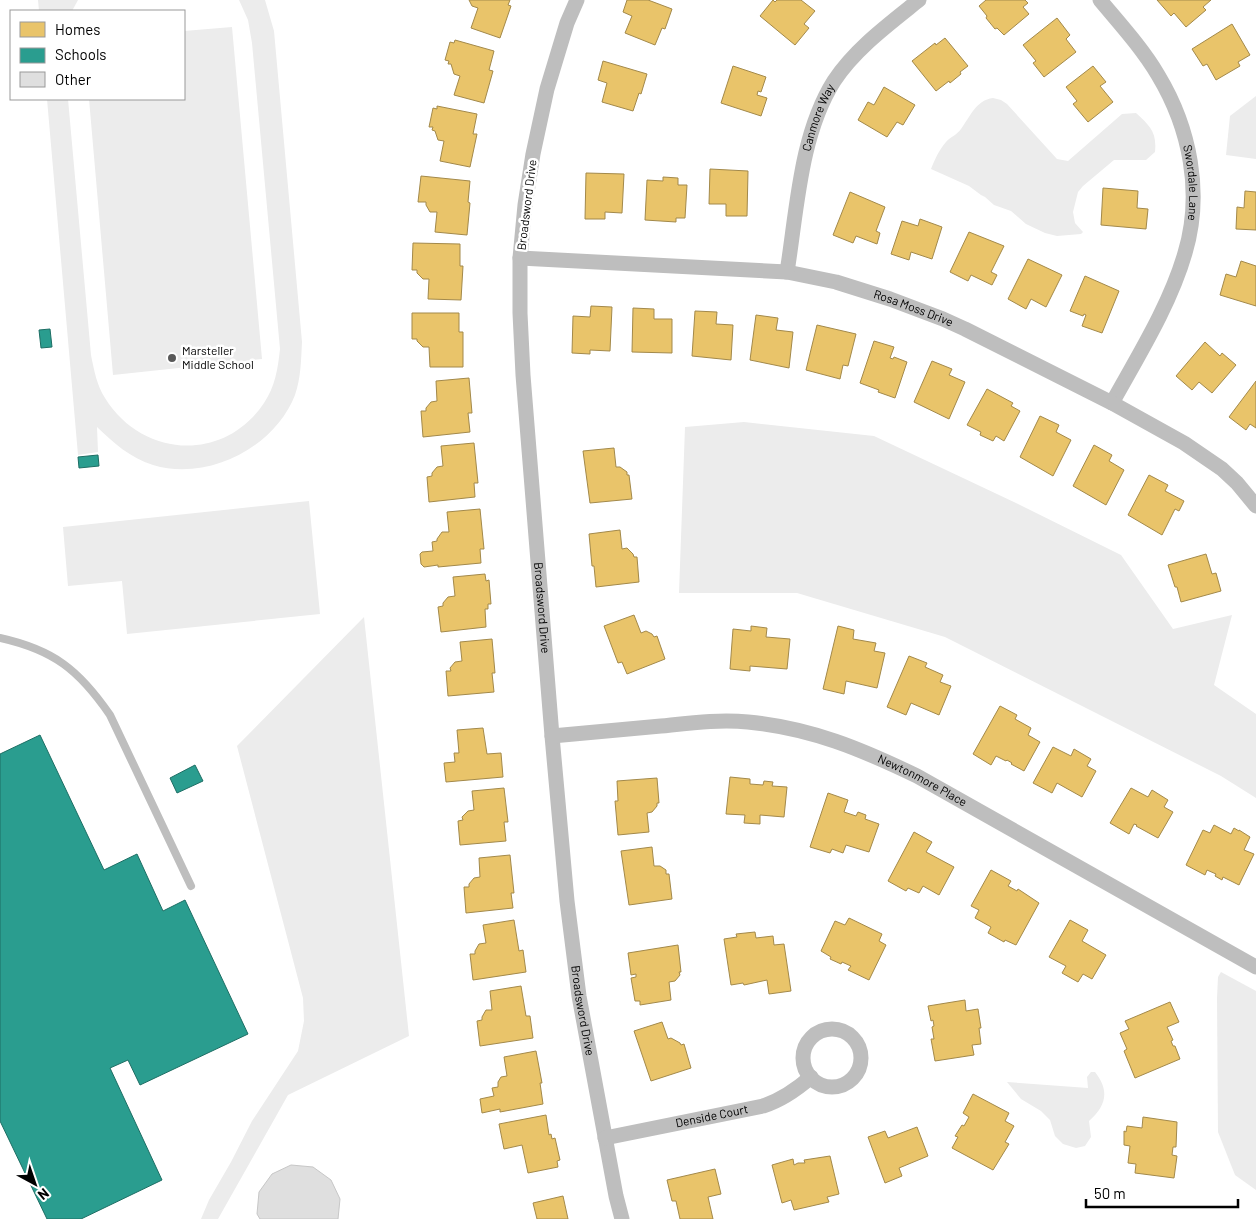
<svg xmlns="http://www.w3.org/2000/svg" width="1256" height="1219" font-family="Barlow,sans-serif">
<rect width="100%" height="100%" fill="#fff"/>
<g fill="#ececec">
<path d="M38,0H78L72,11H39Z"/>
<path d="M239,0H265L274,31L302,342C301,360 301,378 295,395C275,447 208,482 153,465C130,458 114,443 97,427L98,452L78,455L47,99H68L91,355C94,370 97,386 105,398C142,458 224,463 264,403C275,387 278,368 280,349L252,43L248,20Z"/>
<path d="M232,27L262,359L113,375L89,99H184V31Z"/>
<path d="M1256,96V159L1226,155L1230,116Z"/>
<path d="M993,98L1001,100L1007,104L1057,159L1068,161L1122,114L1136,113C1150,126 1157,132 1155,152L1146,160H1114L1083,186L1078,192L1073,212L1075,223L1083,232L1081,234L1057,236L1045,233L1026,224L1011,211L994,205L985,197L981,195L969,186L931,169C935,159 939,150 946,142C950,137 957,135 961,129C970,117 976,100 993,98Z"/>
<path d="M744,422L874,436L1016,503L1121,555L1173,629L1232,615L1214,685L1256,714V798L1221,776L945,637L797,593H679L685,427Z"/>
<path d="M309,501L320,614L127,634L122,581L68,586L63,527Z"/>
<path d="M364,617L409,1036L288,1095L218,1219H201L209,1200L231,1162L252,1121L298,1051L304,1021L303,998L237,746Z"/>
<path d="M1221,972L1256,991V1190L1235,1175L1218,1132L1217,998L1218,977Z"/>
<path d="M1091,1072H1095C1110,1091 1106,1106 1089,1121L1091,1137L1085,1146L1076,1148L1063,1144L1055,1136L1050,1120L1041,1111L1021,1099L1007,1082L1088,1088L1087,1077Z"/>
</g>
<g fill="#e9c46a" stroke="#a3894a">
<path d="M469,0H510L508,5L511,6L500,38L471,28L478,8L472,6Z"/>
<path d="M627,0H648L672,9L665,29L662,28L655,45L625,33L632,16L623,12Z"/>
<path d="M773,0L775,2L777,0H801L815,11L804,24L809,28L795,45L760,16Z"/>
<path d="M986,0H1025L1028,3L1023,7L1029,14L1004,35L997,28L995,29L986,18L987,16L979,6Z"/>
<path d="M1157,0H1211L1203,7L1206,10L1186,27L1174,13L1171,16Z"/>
<path d="M1057,18L1070,35L1066,39L1076,52L1044,77L1033,63L1036,61L1023,45Z"/>
<path d="M1232,24L1250,55L1238,62L1240,66L1216,80L1207,64L1203,66L1192,49Z"/>
<path d="M945,38L968,66L960,72L961,74L950,83L949,81L936,91L912,61L935,43L936,45Z"/>
<path d="M455,40L494,51L489,70L493,71L484,103L454,95L460,76L454,74L451,64H448L449,61L445,60L450,42L454,43Z"/>
<path d="M603,61L647,74L641,94L639,93L633,111L602,102L607,83L598,80Z"/>
<path d="M733,66L766,77L761,92L758,91L757,95L767,98L761,116L721,103Z"/>
<path d="M1093,66L1106,82L1100,86L1113,102L1088,122L1073,104L1077,101L1066,87Z"/>
<path d="M884,87L915,105L903,125L897,122L887,137L858,120L868,102L874,105Z"/>
<path d="M437,106L477,114L473,134H477L470,167L440,161L444,141L438,140L435,131L432,130L433,127H429L433,108L437,109Z"/>
<path d="M710,169L748,171L747,216H726V204H709Z"/>
<path d="M586,173L624,174L622,213L605,212V219H585Z"/>
<path d="M421,176L470,181L468,202L470,203L467,235L435,232L437,212H430L426,205V202H418Z"/>
<path d="M663,177L678,178V185H687L685,218H676V222L645,220L647,180L663,181Z"/>
<path d="M1103,188L1138,191L1137,208L1148,209L1146,229L1101,225Z"/>
<path d="M1245,191L1256,192V230L1236,229L1237,207L1244,208Z"/>
<path d="M850,192L885,207L876,231L880,233L877,244L856,236L853,243L833,235Z"/>
<path d="M920,219L942,227L932,259L911,252L909,260L891,254L902,221L918,226Z"/>
<path d="M969,232L1004,246L991,272L997,275L992,285L971,275L968,281L950,272Z"/>
<path d="M413,243L460,244V266H463L461,300L428,299L429,279H423L417,273V270H412Z"/>
<path d="M1028,259L1062,275L1046,307L1031,299L1026,309L1008,299Z"/>
<path d="M1241,261L1256,266V306L1220,295L1226,274L1236,277Z"/>
<path d="M1085,276L1119,291L1102,333L1082,326L1086,315L1084,314L1083,316L1070,311Z"/>
<path d="M591,306L612,307L610,351L590,350V354L572,353L573,316L590,317Z"/>
<path d="M633,308L654,309V319H672V353L632,352Z"/>
<path d="M695,311L717,312L716,324L733,325L731,360L692,356Z"/>
<path d="M412,313H459V332H463V367H430L429,347H423L417,341V339H412Z"/>
<path d="M756,315L778,318L776,330L793,332L789,368L750,360Z"/>
<path d="M817,325L856,334L848,366L843,365L840,379L806,370Z"/>
<path d="M874,341L894,347L890,358L893,359L894,357L907,362L895,398L878,392L879,390L860,383Z"/>
<path d="M1205,342L1220,356L1222,353L1236,365L1212,393L1199,382L1192,390L1176,376Z"/>
<path d="M932,361L952,369L949,375L965,382L949,419L914,402Z"/>
<path d="M469,378L472,413H468L470,432L423,437L421,411H426V408L431,402L437,401L436,381Z"/>
<path d="M1256,381V428L1250,424L1246,430L1229,417Z"/>
<path d="M987,389L1013,403L1011,406L1020,411L1004,441L996,436L993,441L980,435L981,432L967,425Z"/>
<path d="M1040,416L1059,425L1056,432L1071,440L1053,476L1020,457Z"/>
<path d="M474,443L478,483H474L475,497L429,502L427,477L432,476V473L437,467L443,466L441,446Z"/>
<path d="M1094,445L1112,455L1109,461L1124,470L1106,505L1073,486Z"/>
<path d="M614,448L616,467H620L627,472V475H629L632,499L590,503L583,451Z"/>
<path d="M1149,475L1168,485L1165,491L1184,501L1179,511L1175,509L1162,535L1128,515Z"/>
<path d="M480,509L484,549H480L481,563L438,567V565L424,567L421,564L420,554L422,552L433,551L432,542L437,541V539L442,532H449L447,512Z"/>
<path d="M620,530L622,549L627,548L633,554L634,557H637L639,582L596,587L594,566H592L589,534Z"/>
<path d="M1206,554L1212,574L1216,573L1221,591L1181,602L1177,587H1175L1168,565Z"/>
<path d="M485,574L486,581L489,580L491,604H488V609H485L486,627L441,632L438,607L443,606V603L448,597L455,596L453,577Z"/>
<path d="M634,615L641,633L646,631L652,634L654,637L657,636L665,659L627,674L622,662L618,663L604,626Z"/>
<path d="M751,626L767,628L766,637L790,639L787,669L750,666V671L730,669L733,629L751,631Z"/>
<path d="M838,626L854,630L853,639L876,643L874,651L885,653L877,688L846,681L844,694L823,689Z"/>
<path d="M492,639L495,673H492L494,692L448,696L446,671H451L450,668L455,662L462,661L460,642Z"/>
<path d="M909,656L927,663L925,667L943,675L940,682L951,686L939,715L911,703L906,715L887,707Z"/>
<path d="M1000,706L1017,715L1015,719L1031,728L1028,735L1040,742L1024,771L1011,764L1012,763L1007,760L1006,761L996,756L991,765L973,754Z"/>
<path d="M483,728L487,754L501,753L503,777L446,782L444,763L455,762L454,753H459L457,730Z"/>
<path d="M1053,747L1071,756L1074,749L1091,759L1087,766L1096,771L1082,797L1057,783L1052,793L1033,783Z"/>
<path d="M730,777L750,779V784L763,785L764,781L773,782L772,786L787,787L784,817L760,815V824L744,823L745,815L726,814Z"/>
<path d="M657,778L659,803H657V806L652,812L647,813L649,832L618,835L615,801H618L617,781Z"/>
<path d="M504,788L508,822H504L506,841L460,845L458,821L463,820L462,817L468,811L474,810L472,791Z"/>
<path d="M1131,788L1148,797L1152,790L1168,800L1164,807L1173,812L1158,838L1136,826L1137,825L1134,824L1129,834L1110,823Z"/>
<path d="M828,793L848,800L844,812L856,816L858,812L866,815L865,819L879,824L869,852L846,845L843,853L832,849L830,853L810,847Z"/>
<path d="M1214,825L1231,834L1234,828L1239,831V830L1250,837L1244,850L1254,854L1239,885L1223,877L1222,880L1215,876L1216,874L1207,870L1205,875L1186,865L1203,830L1210,833Z"/>
<path d="M914,832L932,842L926,852L954,867L939,895L923,886L919,893L908,888L906,891L888,881Z"/>
<path d="M652,847L654,866H660L666,870V874H669L672,899L629,905L621,851Z"/>
<path d="M510,855L514,893H511L513,908L466,913L464,887H469V884L474,878L480,877L479,858Z"/>
<path d="M991,870L1011,881L1008,886L1017,891L1018,889L1039,903L1016,945L1005,940L1004,942L988,933L991,927L975,918L979,910L971,906Z"/>
<path d="M849,918L882,934L879,941L886,945L869,980L848,970L851,966L842,962L841,964L830,959L831,957L821,951L835,921L845,925Z"/>
<path d="M514,920L519,951L523,950L526,972L473,980L470,954H475V951L479,944L486,943L483,925Z"/>
<path d="M1070,920L1088,930L1082,941L1106,955L1092,979L1083,974L1078,982L1062,973L1066,966L1049,957Z"/>
<path d="M755,932L756,938L773,936L774,945L784,944L791,991L769,994L767,980L744,985L743,983L731,985L724,939L737,937L736,934Z"/>
<path d="M678,945L681,972H679L680,975L675,981L669,982L671,1000L640,1005V1001H635L631,978L636,977V974L631,975L628,953Z"/>
<path d="M521,986L526,1016H530L533,1038L480,1046L477,1021L482,1020V1017L486,1010H492L490,991Z"/>
<path d="M965,1000L966,1011L978,1009L981,1028H979L981,1044L972,1045L974,1055L935,1061L931,1039H934L932,1027L934,1026L933,1020L931,1021L928,1006Z"/>
<path d="M1170,1002L1179,1022L1167,1027L1173,1040L1171,1041L1173,1046H1175L1180,1059L1135,1078L1124,1051L1127,1049L1120,1033L1129,1029L1125,1021Z"/>
<path d="M662,1022L668,1039L671,1038L680,1043L681,1045L684,1044L691,1068L651,1081L634,1031Z"/>
<path d="M536,1051L542,1083H540L543,1104L500,1112V1109L482,1113L480,1099L494,1096L492,1088L498,1087V1082L501,1077L507,1076L504,1057Z"/>
<path d="M973,1094L1009,1113L1005,1121L1014,1126L1005,1142L1009,1144L993,1170L952,1148L958,1137L955,1136L962,1125L964,1126L969,1117L963,1113Z"/>
<path d="M546,1115L549,1135L551,1134L552,1139L555,1138L560,1160L557,1161L558,1167L528,1173L522,1145L504,1149L499,1124Z"/>
<path d="M1143,1117L1177,1122L1176,1147H1173L1172,1155L1177,1156L1174,1178L1135,1173L1136,1164L1128,1163L1130,1146L1124,1145V1131L1126,1132L1127,1126L1142,1128Z"/>
<path d="M917,1127L928,1156L899,1168L902,1176L885,1183L868,1137L885,1131L888,1138Z"/>
<path d="M830,1156L839,1194L827,1197L829,1202L794,1210L791,1200L782,1203L772,1165L793,1159L794,1165L798,1163H805L804,1160Z"/>
<path d="M715,1169L721,1194L708,1197L713,1219H680L676,1201H672L667,1180Z"/>
<path d="M563,1196L568,1219H537L533,1203Z"/>
</g>
<g fill="#2a9d8f" stroke="#1d6e64">
<path d="M50,329L52,347L41,348L39,330Z"/>
<path d="M98,455L99,466L79,468L78,457Z"/>
<path d="M40,735L104,870L137,854L163,911L185,900L248,1034L140,1085L128,1060L110,1068L162,1180L81,1219H47L0,1121V754Z"/>
<path d="M195,765L203,781L177,793L170,778Z"/>
</g>
<path fill="#dfdfdf" stroke="#c7c7c7" d="M291,1165L313,1167L331,1180L340,1199L338,1219H260L257,1214L259,1192L272,1174Z"/>
<g fill="none" stroke-linecap="round" stroke-linejoin="round">
<path stroke="#bebebe" stroke-width="8" d="M0,638C54,650 79,670 110,715L191,886"/>
<g stroke="#bebebe" stroke-width="15">
<path id="s1" d="M577,0L567,23L547,89L533,154L525,205L520,258V313L523,375L552,736L567,901L579,996L616,1196L622,1219"/>
<path id="s2" d="M1100,0C1120,24 1142,48 1158,75C1190,128 1203,193 1185,253C1170,305 1138,356 1112,403"/>
<path id="s3" d="M520,258L787,272L836,282L890,299L943,319L965,329L1112,403L1184,443L1222,469L1237,483L1256,506"/>
<path id="s4" d="M787,272C797,210 800,135 834,81C855,49 889,24 919,0"/>
<path id="s5" d="M552,736C588,733 625,729 661,726C690,723 720,719 748,722C811,728 861,749 917,776L1256,967"/>
<circle cx="832" cy="1058" r="29"/>
<path id="s6" d="M605,1138L763,1106C782,1100 796,1090 811,1077"/>
</g>
</g>
<circle fill="#595959" stroke="#fff" stroke-width="2" cx="172" cy="358" r="5"/>
<g text-anchor="middle" stroke-width="5" stroke-linejoin="round" paint-order="stroke">
<g font-size="12" fill="#000" stroke="#fff">
<text dy="4" stroke="none"><textPath href="#s4" startOffset="158">Canmore Way</textPath></text>
<text dy="4" stroke="none"><textPath href="#s2" startOffset="209">Swordale Lane</textPath></text>
<text transform="translate(527 205) rotate(-83)" y="4">Broadsword Drive</text>
<text dy="4" stroke="none"><textPath href="#s3" startOffset="399">Rosa Moss Drive</textPath></text>
<text dy="4" stroke="none"><textPath href="#s1" startOffset="616">Broadsword Drive</textPath></text>
<text dy="4" stroke="none"><textPath href="#s5" startOffset="382">Newtonmore Place</textPath></text>
<text dy="4" stroke="none"><textPath href="#s1" startOffset="1021">Broadsword Drive</textPath></text>
<text dy="4" stroke="none"><textPath href="#s6" startOffset="109">Denside Court</textPath></text>
</g>
<g font-size="12" fill="#000" stroke="#fff" text-anchor="start">
<text x="182" y="355">Marsteller<tspan x="182" dy="14">Middle School</tspan></text>
</g>
</g>
<rect x="10" y="10" width="175" height="90" fill="#ffffff" stroke="#999999"/>
<rect x="20" y="22" width="25" height="15" fill="#e9c46a" stroke="#999999"/>
<text x="55" y="35" font-size="15" fill="#000000">Homes</text>
<rect x="20" y="48" width="25" height="15" fill="#2a9d8f" stroke="#999999"/>
<text x="55" y="60" font-size="15" fill="#000000">Schools</text>
<rect x="20" y="72" width="25" height="15" fill="#dfdfdf" stroke="#999999"/>
<text x="55" y="85" font-size="15" fill="#000000">Other</text>
<g transform="translate(35 1184) rotate(140)" stroke="#ffffff" stroke-width="4" paint-order="stroke">
<path d="M0-4L9 19L0 12L-9 19Z" fill="#000000"/>
<text y="-8" font-size="14" font-weight="bold" text-anchor="middle" fill="#000000">N</text>
</g>
<path d="M1086 1199v8h152v-8" fill="none" stroke="#000000" stroke-width="2.5"/>
<text x="1094" y="1199" font-size="15" fill="#000000" stroke="#ffffff" stroke-width="4" paint-order="stroke">50 m</text>
</svg>
